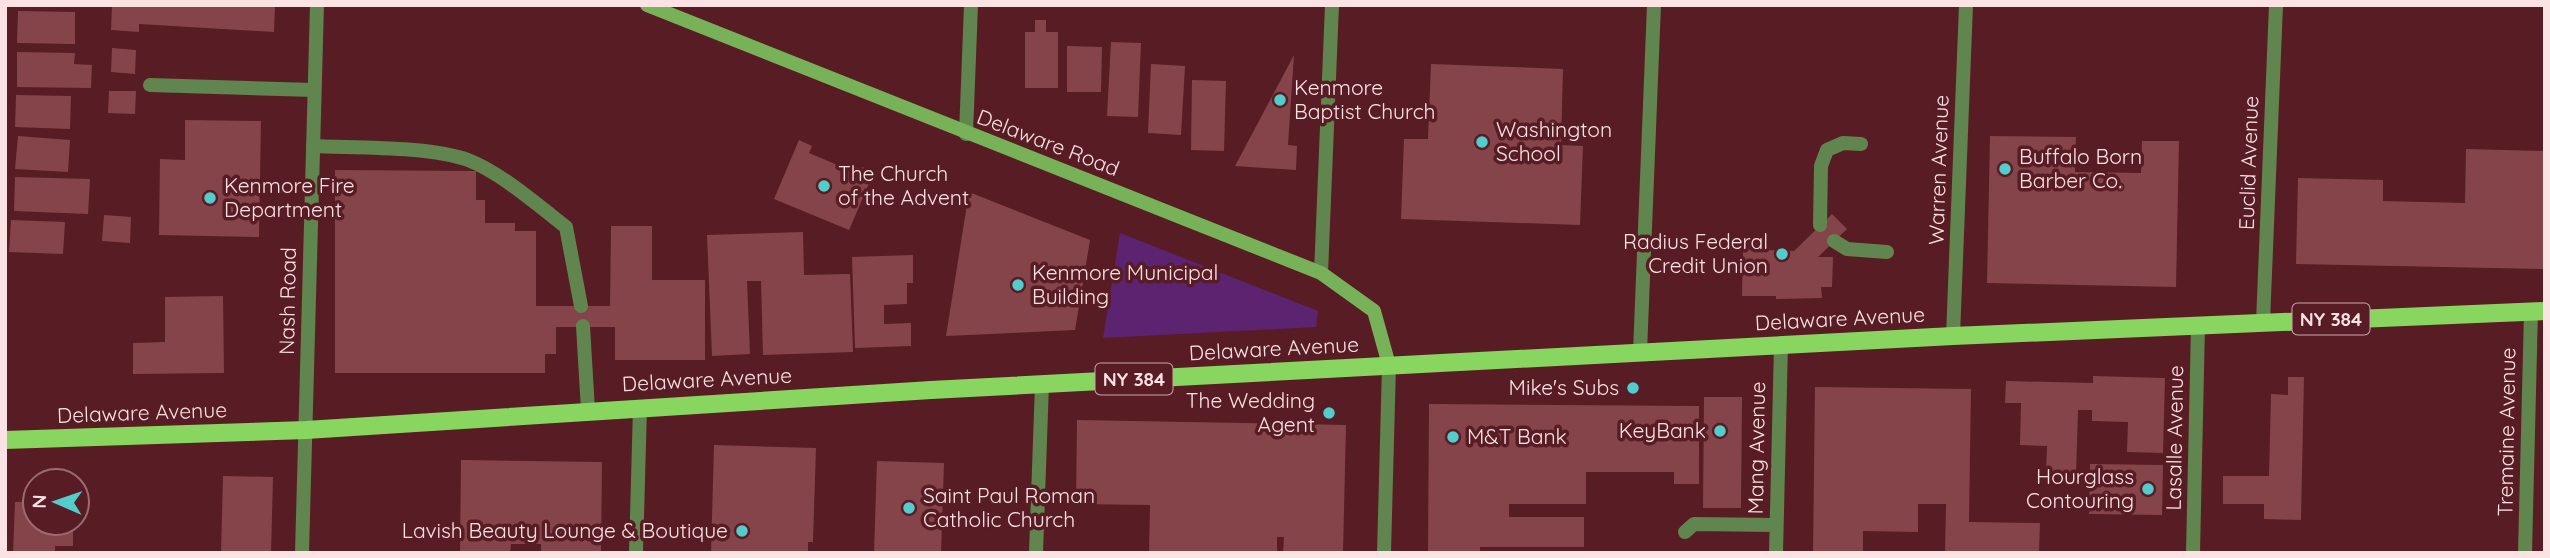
<svg xmlns="http://www.w3.org/2000/svg" width="2550" height="558" font-family="Quicksand,sans-serif">
<rect width="100%" height="100%" fill="#581c24"/>
<path fill="#5c2370" d="M1120,233L1318,311L1316,327L1103,338Z"/>
<g fill="#854449">
<path d="M112,5H275L274,32L139,24V32L111,30Z"/>
<path d="M18,11L75,12V44L17,43Z"/>
<path d="M1035,20H1046V32H1058V88H1025V32H1035Z"/>
<path d="M1111,42L1141,43L1138,117L1107,116Z"/>
<path d="M1067,46L1102,47L1101,92H1067Z"/>
<path d="M112,48L136,50L135,74L111,72Z"/>
<path d="M17,52L75,53L74,64L92,65L91,88L17,87Z"/>
<path d="M1294,55L1288,145L1297,146L1296,170L1235,166Z"/>
<path d="M1151,64L1185,66L1181,135L1148,133Z"/>
<path d="M1431,64L1563,69L1561,145L1583,146L1580,225L1401,219L1404,139H1428Z"/>
<path d="M1192,80L1226,81L1224,151L1191,150Z"/>
<path d="M109,91H136L135,114L108,113Z"/>
<path d="M16,95L71,96L70,129L15,127Z"/>
<path d="M185,120L261,121L259,237L159,235L160,159L185,160Z"/>
<path d="M18,136L70,140L68,172L15,169Z"/>
<path d="M1990,136L2076,137L2075,172L2141,173L2142,141H2179L2176,287L1987,283Z"/>
<path d="M799,140L812,146L809,153L859,174L862,167L874,172L849,230L774,199Z"/>
<path d="M2466,149L2545,151V269L2296,264L2298,178L2383,180V201L2465,203Z"/>
<path d="M335,170L476,171V200H485V223H515V231H536V306H610L611,226H652V280H705V360H615V327H556V354H545V373H335Z"/>
<path d="M15,177L90,179L88,214L14,211Z"/>
<path d="M969,192L1090,240L1075,330L946,336Z"/>
<path d="M1832,214L1847,229L1818,257H1833L1832,287H1821L1822,298L1776,299V296H1742L1743,249L1794,251Z"/>
<path d="M104,215L131,217L130,243L102,241Z"/>
<path d="M11,220L65,222L63,254L9,252Z"/>
<path d="M803,232L804,275L850,274L853,352L763,355L761,281H747L750,354L712,356L707,235Z"/>
<path d="M913,255V283H907V304L884,305V324L911,323V346L855,348L852,257Z"/>
<path d="M223,296L224,373L133,374V343L165,342V297Z"/>
<path d="M2093,376L2165,378L2163,453L2127,452L2128,422L2092,421V410H2078L2076,475L2046,474L2047,446L2020,445L2021,403H2005L2006,381L2093,383Z"/>
<path d="M2288,377H2304L2301,520L2264,519V504H2223V476H2269L2271,394L2288,395Z"/>
<path d="M1815,387L1971,389L1969,522L2040,523L2039,553H1945L1946,504H1918V532L1863,531V553H1813Z"/>
<path d="M1704,397H1742L1741,508H1703Z"/>
<path d="M1429,404L1699,406V484H1674V472H1586V504H1509V517H1584V547H1480V553H1428Z"/>
<path d="M1077,420L1346,425L1343,553H1283L1284,537H1277V553H1149L1150,505L1076,504Z"/>
<path d="M714,445L816,448L813,542H808V553H711Z"/>
<path d="M461,460L602,462L601,553H541V544H511L510,553H460Z"/>
<path d="M877,461L944,463L941,553H874Z"/>
<path d="M2090,464L2163,465L2162,515L2089,514Z"/>
<path d="M223,476L273,477L271,553H221Z"/>
<path d="M15,502H35V523H62V526H73V546H55V553H13Z"/>
</g>
<g fill="none" stroke-linecap="round" stroke-linejoin="round">
<g stroke="#60854e" stroke-width="14">
<path d="M150,85L314,90"/>
<path d="M313,146C355,148 430,146 468,160C500,172 539,206 566,227L581,306"/>
<path d="M1820,225L1821,166L1827,150L1843,143L1861,144"/>
<path d="M1834,241L1847,249L1887,252"/>
<path d="M583,326L588,410"/>
<path d="M1685,532L1694,524L1776,525"/>
</g>
<g stroke="#60854e" stroke-width="14">
<path d="M966,134L971,5"/>
<path d="M1321,273L1332,5"/>
<path d="M2263,322L2276,5"/>
<path d="M1953,336L1966,5"/>
<path d="M1640,352L1654,5"/>
<path d="M302,553L317,5"/>
<path d="M636,553L640,407"/>
<path d="M1036,553L1042,384"/>
<path d="M1384,553L1389,365"/>
<path d="M1776,553L1781,345"/>
<path d="M2193,553L2198,325"/>
<path d="M2525,553L2531,311"/>
</g>
<path stroke="#77b259" stroke-width="14" d="M647,5L1321,273L1374,311L1389,365"/>
<path stroke="#88d560" stroke-width="18" d="M5,440L306,430L931,390L1953,336L2545,311"/>
</g>
<g fill="#52cdce" stroke="#581c24" stroke-width="2.5">
<circle cx="1280" cy="100" r="7"/>
<circle cx="1482" cy="142" r="7"/>
<circle cx="2005" cy="169" r="7"/>
<circle cx="824" cy="186" r="7"/>
<circle cx="210" cy="198" r="7"/>
<circle cx="1782" cy="254" r="7"/>
<circle cx="1018" cy="285" r="7"/>
<circle cx="1633" cy="388" r="7"/>
<circle cx="1329" cy="413" r="7"/>
<circle cx="1720" cy="431" r="7"/>
<circle cx="1453" cy="437" r="7"/>
<circle cx="2148" cy="489" r="7"/>
<circle cx="909" cy="508" r="7"/>
<circle cx="742" cy="531" r="7"/>
</g>
<g text-anchor="middle" stroke-width="7" stroke-linejoin="round" paint-order="stroke">
<g fill="#581c24" stroke="#caa7aa" stroke-width="2">
<rect x="2292.5" y="303.5" width="77" height="31" rx="5"/>
<rect x="1095.5" y="363.5" width="77" height="31" rx="5"/>
</g>
<g font-size="19" font-weight="bold" fill="#fbe3e4">
<text x="2331" y="326">NY 384</text>
<text x="1134" y="386">NY 384</text>
</g>
<g font-size="21" fill="#fbe3e4" stroke="#581c24" text-anchor="start">
<text x="1294" y="95">Kenmore<tspan x="1294" dy="24">Baptist Church</tspan></text>
<text x="1496" y="137">Washington<tspan x="1496" dy="24">School</tspan></text>
<text x="2019" y="164">Buffalo Born<tspan x="2019" dy="24">Barber Co.</tspan></text>
<text x="838" y="181">The Church<tspan x="838" dy="24">of the Advent</tspan></text>
<text x="224" y="193">Kenmore Fire<tspan x="224" dy="24">Department</tspan></text>
<text x="1768" y="249" text-anchor="end">Radius Federal<tspan x="1768" dy="24">Credit Union</tspan></text>
<text x="1032" y="280">Kenmore Municipal<tspan x="1032" dy="24">Building</tspan></text>
<text x="1619" y="395" text-anchor="end">Mike's Subs</text>
<text x="1315" y="408" text-anchor="end">The Wedding<tspan x="1315" dy="24">Agent</tspan></text>
<text x="1706" y="438" text-anchor="end">KeyBank</text>
<text x="1467" y="444">M&amp;T Bank</text>
<text x="2134" y="484" text-anchor="end">Hourglass<tspan x="2134" dy="24">Contouring</tspan></text>
<text x="923" y="503">Saint Paul Roman<tspan x="923" dy="24">Catholic Church</tspan></text>
<text x="728" y="538" text-anchor="end">Lavish Beauty Lounge &amp; Boutique</text>
</g>
<g font-size="21" fill="#fbe3e4" stroke="#581c24">
<text transform="translate(1048 143) rotate(21)" y="7">Delaware Road</text>
<text transform="translate(2249 163) rotate(-88)" y="7">Euclid Avenue</text>
<text transform="translate(1939 170) rotate(-88)" y="7">Warren Avenue</text>
<text transform="translate(288 301) rotate(-89)" y="7">Nash Road</text>
<text transform="translate(1840 319) rotate(-3)" y="7">Delaware Avenue</text>
<text transform="translate(1274 349) rotate(-3)" y="7">Delaware Avenue</text>
<text transform="translate(707 380) rotate(-3)" y="7">Delaware Avenue</text>
<text transform="translate(142 413) rotate(-2)" y="7">Delaware Avenue</text>
<text transform="translate(2507 432) rotate(-89)" y="7">Tremaine Avenue</text>
<text transform="translate(2175 438) rotate(-89)" y="7">Lasalle Avenue</text>
<text transform="translate(1757 448) rotate(-89)" y="7">Mang Avenue</text>
</g>
</g>
<rect width="2550" height="558" fill="none" stroke="#fbe3e4" stroke-width="14"/>
<g transform="translate(56 502) rotate(272)"><circle r="33" fill="#581c24" stroke="#996c71" stroke-width="2"/>
<path d="M0-5L12 26L0 18L-12 26Z" fill="#52cdce"/>
<text y="-10" font-size="19" font-weight="bold" text-anchor="middle" fill="#fbe3e4">N</text>
</g>
</svg>
